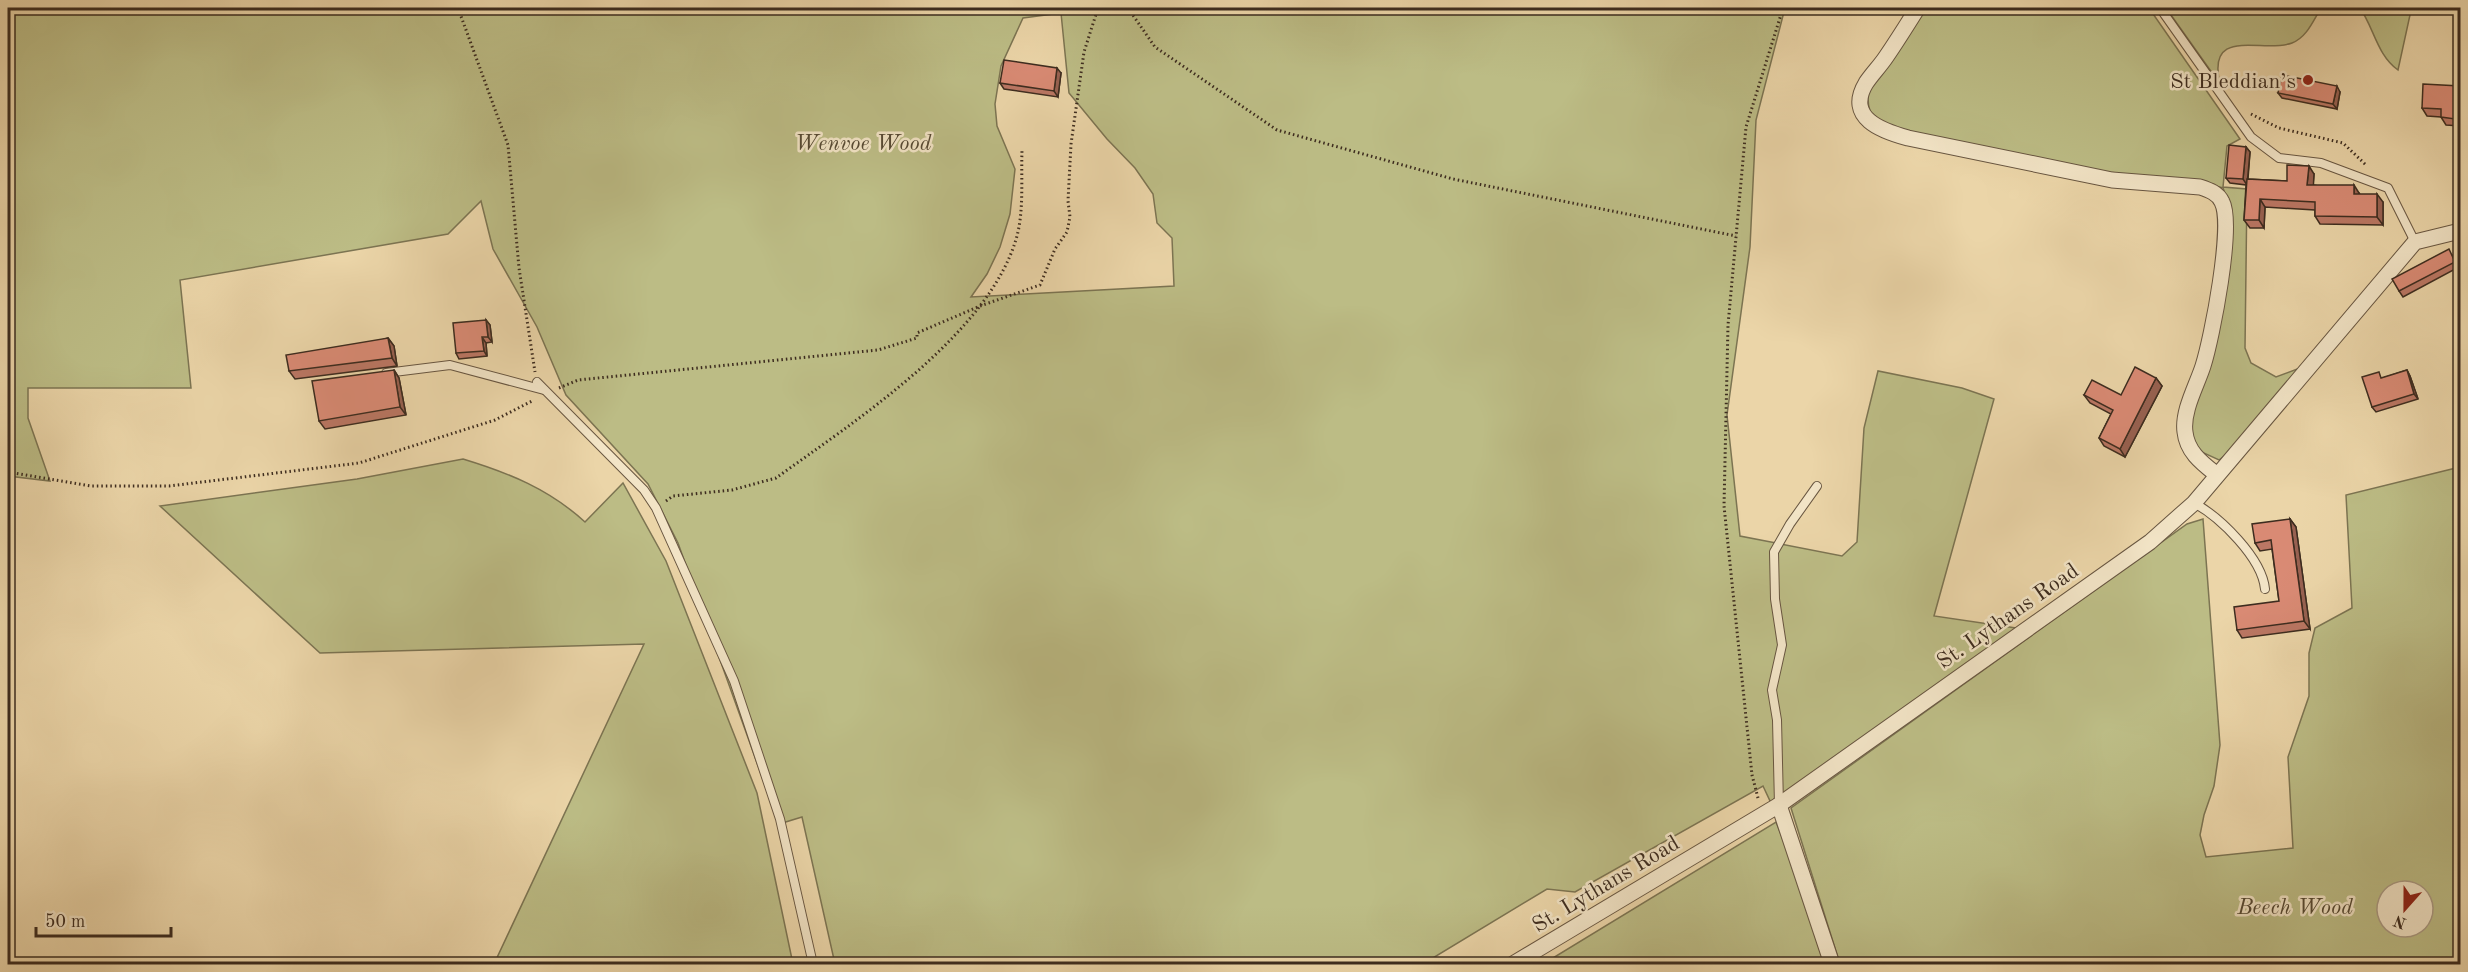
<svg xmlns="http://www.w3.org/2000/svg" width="2468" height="972" font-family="'Old Standard TT',serif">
<rect width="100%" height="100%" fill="#ebd5a8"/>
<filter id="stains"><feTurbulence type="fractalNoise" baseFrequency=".00333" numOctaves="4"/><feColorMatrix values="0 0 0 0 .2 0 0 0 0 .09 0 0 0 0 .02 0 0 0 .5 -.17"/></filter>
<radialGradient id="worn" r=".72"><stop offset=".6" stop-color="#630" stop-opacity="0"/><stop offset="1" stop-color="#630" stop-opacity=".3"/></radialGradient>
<g fill="#bcbc85" stroke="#7c7452" stroke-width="1.5" fill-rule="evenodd">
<path d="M8,8H1785L1756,120L1750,247L1727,415L1740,536L1842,556L1857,542L1864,428L1878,371L1962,388L1994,399L1934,616L2016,628L1771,803L1763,786L1575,892L1547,889L1423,964H835L802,817L779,824L678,543L648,484L566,395L537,327L493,249L481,201L448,234L180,280L191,388H28V418L50,481L8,476ZM1061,13L1069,93L1107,139L1135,168L1153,194L1157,223L1172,238L1174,286L971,297L987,274L1000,247L1010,214L1015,169L997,126L995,104L1001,66L1023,18Z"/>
<path d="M1925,8H2149L2240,139L2227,146L2223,187L2247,189L2245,348L2251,363L2276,377L2300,368L2227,454L2219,460L2195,449L2189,432L2229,205L2223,188L2200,182L2133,179L1883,128C1870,115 1866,108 1869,89Z"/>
<path d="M2166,8H2321C2313,21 2307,37 2292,43C2264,54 2206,25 2220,84Z"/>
<path d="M2360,8H2404L2410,15L2398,70C2377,55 2374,28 2360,8Z"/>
<path d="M463,459C509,473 549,489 585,522L623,483L666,561L757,793L793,964H494L644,644L320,653L160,506L357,479Z"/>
<path d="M2460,467V964H1840L1791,808L2187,524L2203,519L2220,745L2214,786L2204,815L2200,835L2206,857L2293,848L2288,757L2309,696V653L2315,628L2352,608L2346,495ZM2387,891H2423V927H2387Z"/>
<path d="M1776,822L1803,889L1825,964H1543Z"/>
</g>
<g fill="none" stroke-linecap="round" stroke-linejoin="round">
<defs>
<g id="lane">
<path d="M2160,8L2251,137L2279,158L2321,163L2388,188L2415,242"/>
<path d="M386,373L450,365L544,390"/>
<path d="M537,382L644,490L656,508L734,681L780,819L813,964"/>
<path d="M2194,503C2220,517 2262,558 2265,589"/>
<path d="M1779,805L1777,720L1772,690L1782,645L1775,599L1774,552L1790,524L1817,486"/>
</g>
<g id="street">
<path d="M1917,9C1907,25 1897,41 1886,57C1880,66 1872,74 1866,83C1845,118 1882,131 1908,138L2112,180L2200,187C2209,190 2218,193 2222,202C2234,225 2212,338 2203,366C2197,385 2182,411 2185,432C2187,452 2202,463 2217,475"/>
<path d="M1779,805L1832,964"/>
<path d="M1513,964L1779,805L2150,542L2194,503L2415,242L2460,231"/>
</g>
</defs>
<use href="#lane" stroke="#685641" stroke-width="10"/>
<use href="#street" stroke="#685641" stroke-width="17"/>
<g stroke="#3d2c1f" stroke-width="3" stroke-dasharray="1.5 3" stroke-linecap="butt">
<path d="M458,8L508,145L519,268L535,372"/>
<path d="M1128,8L1155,47L1277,130L1453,179L1736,236"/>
<path d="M2251,114L2279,128L2343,143L2366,165"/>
<path d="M559,388L578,380L878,350L917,338V333L980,306L1040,285L1055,249L1067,232L1070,217L1068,201L1071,144L1084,52L1098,8"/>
<path d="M8,472L91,486H169L359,463L495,420L532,401"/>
<path d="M666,501L673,496L732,490L776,478C855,421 990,334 1017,236C1024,209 1021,178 1022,150"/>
<path d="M1758,798L1752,775L1724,506L1728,325L1746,127L1783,8"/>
</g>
<use href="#lane" stroke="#f2e4c6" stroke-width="8"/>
<use href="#street" stroke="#f2e4c6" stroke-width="15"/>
</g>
<g fill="#bb7764" stroke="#3d2c1f" stroke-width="1.5">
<path d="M1061,73L1058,97L1004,89L1000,83Z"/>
<path d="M2460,86V126L2446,125L2441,117L2427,116L2422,108Z"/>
<path d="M2340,92L2337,109L2282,98L2278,93Z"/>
<path d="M2246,147L2250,152L2248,179L2287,181L2314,174L2313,185L2359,193V194L2383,202V225L2320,224L2315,216V210L2265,207L2264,228H2250L2244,220L2246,185L2230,183L2226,178Z"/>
<path d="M2452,255L2459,267L2403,297L2399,291Z"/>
<path d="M486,320L490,325L492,342L486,343L487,356L459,359L456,353Z"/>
<path d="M388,338L394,346L397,366L295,379L289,371Z"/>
<path d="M394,370L399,378L406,415L325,429L319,421Z"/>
<path d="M2407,370L2410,376L2418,399L2376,412L2372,407L2383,378Z"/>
<path d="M2156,378L2162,386L2125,457L2104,446L2099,438L2111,414L2090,403L2084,395H2121Z"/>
<path d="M2290,519L2296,527L2310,629L2242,638L2237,630L2279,601L2272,549L2260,551L2255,543Z"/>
</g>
<g fill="#986151" stroke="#3d2c1f" stroke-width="1.5">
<path d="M1057,68L1061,73L1058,97L1054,91Z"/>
<path d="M2337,86L2340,92L2337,109L2333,104Z"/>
<path d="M2456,110L2460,117V126L2455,119Z"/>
<path d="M2246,147L2250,152L2247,185L2243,179Z"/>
<path d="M2309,166L2314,174L2313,193L2307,185Z"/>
<path d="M2354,185L2359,193V202L2354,194Z"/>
<path d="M2377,194L2383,202V225L2377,217Z"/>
<path d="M2260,199L2265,207L2264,228L2259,220Z"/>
<path d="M486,320L490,325L492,342L488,337Z"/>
<path d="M482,337L486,343L487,356L484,351Z"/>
<path d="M388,338L394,346L397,366L392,358Z"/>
<path d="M394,370L399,378L406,415L400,407Z"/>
<path d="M2407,370L2410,376L2418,399L2414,394Z"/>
<path d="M2156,378L2162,386L2125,457L2120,449Z"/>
<path d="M2290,519L2296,527L2310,629L2304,621Z"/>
</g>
<g fill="#d98a74" stroke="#3d2c1f" stroke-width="1.5">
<path d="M1004,60L1057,68L1054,91L1000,83Z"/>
<path d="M2282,75L2337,86L2333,104L2278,93Z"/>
<path d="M2423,84L2460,86V111L2456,110L2455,119L2441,117V109L2422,108Z"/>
<path d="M2229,145L2246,147L2243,179L2226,178Z"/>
<path d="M2287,165L2309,166L2307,185H2354V194H2377V217L2315,216V202L2260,199L2259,220H2244L2247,179L2287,181Z"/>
<path d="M2449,249L2455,262L2399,291L2392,279Z"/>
<path d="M486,320L488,337H482L484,351L456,353L453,323Z"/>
<path d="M388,338L392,358L289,371L286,355Z"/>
<path d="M2135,367L2156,378L2120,449L2099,438L2113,410L2084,395L2092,380L2121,395Z"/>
<path d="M394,370L400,407L319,421L312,381Z"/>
<path d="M2407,370L2414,394L2372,407L2362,377L2379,372L2381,378Z"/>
<path d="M2290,519L2304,621L2237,630L2234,607L2279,601L2271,540L2255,543L2252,524Z"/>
</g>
<circle fill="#8f2418" stroke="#f2e4c6" stroke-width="2" cx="2308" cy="80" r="6"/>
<g text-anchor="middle" stroke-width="5" stroke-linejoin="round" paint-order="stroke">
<g font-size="22" fill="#3d2c1f" stroke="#f2e4c6" text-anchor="end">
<text x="2296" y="88">St Bleddian’s</text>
</g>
<g font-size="22" font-style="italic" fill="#564933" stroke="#f2e4c6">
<text x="863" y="150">Wenvoe Wood</text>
<text x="2295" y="914">Beech Wood</text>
</g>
<g font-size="22" fill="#3d2c1f" stroke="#f2e4c6">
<text transform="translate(2007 615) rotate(-35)" y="8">St. Lythans Road</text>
<text transform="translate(1605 883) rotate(-31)" y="8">St. Lythans Road</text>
</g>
</g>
<rect width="2468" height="972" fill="none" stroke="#ebd5a8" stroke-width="30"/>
<rect x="9" y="9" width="2450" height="954" fill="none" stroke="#3d2c1f" stroke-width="3"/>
<rect x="15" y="15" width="2438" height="942" fill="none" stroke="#3d2c1f" stroke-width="1.5"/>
<g transform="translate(2405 909) rotate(201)"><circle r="28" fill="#f2e4c6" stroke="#aa9a83" stroke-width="1.5"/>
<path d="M0-4.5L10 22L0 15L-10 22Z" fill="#8f2418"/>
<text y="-9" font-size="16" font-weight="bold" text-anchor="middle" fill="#3d2c1f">N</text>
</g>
<path d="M36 927v9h135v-9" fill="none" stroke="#3d2c1f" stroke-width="3"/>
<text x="45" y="927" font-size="18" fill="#3d2c1f" stroke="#f2e4c6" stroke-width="4.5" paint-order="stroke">50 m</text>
<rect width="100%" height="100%" filter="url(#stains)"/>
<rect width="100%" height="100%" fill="url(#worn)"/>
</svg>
